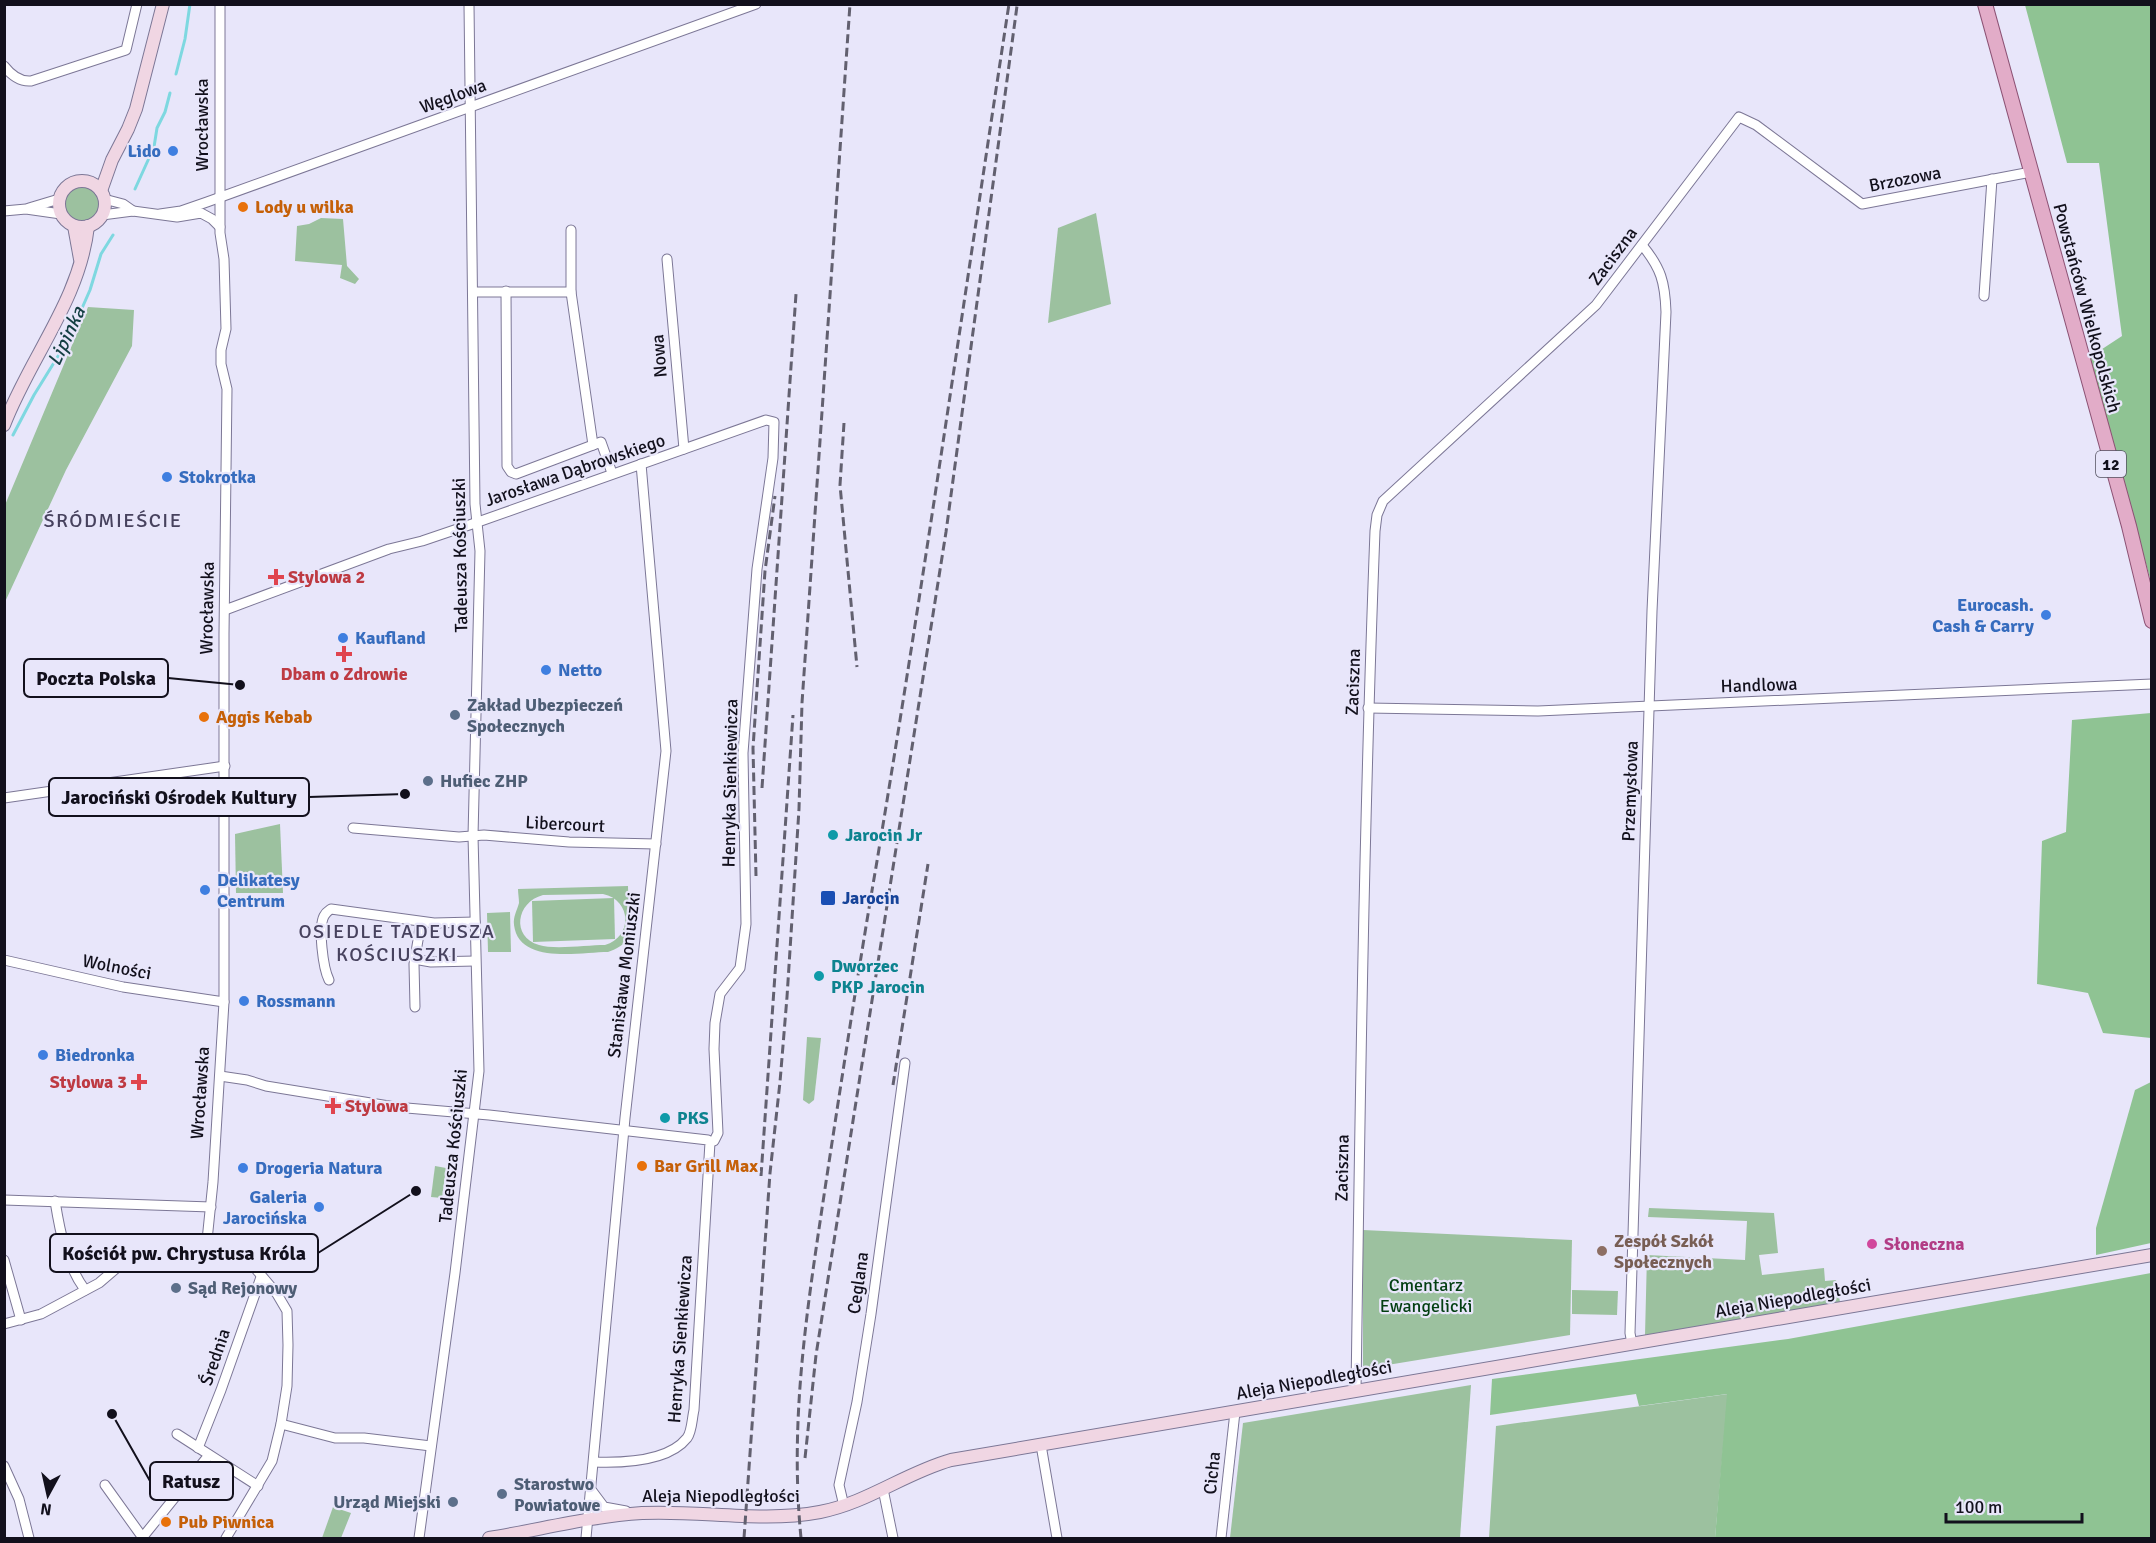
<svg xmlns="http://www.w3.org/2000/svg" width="2156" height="1543" font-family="Signika,sans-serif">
<rect width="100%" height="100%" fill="#e8e6fa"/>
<g fill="#9cc19f" fill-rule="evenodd">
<circle cx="82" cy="204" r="17"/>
<path d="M1096,213L1111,304L1048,323L1058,228Z"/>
<path d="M321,218L343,219L347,266L359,279L355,284L340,278L342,265L295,261L297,226L309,224Z"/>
<path d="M88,307L134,310L132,346L66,470L5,602V505Z"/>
<path d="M280,824L283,893H236L235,834Z"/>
<path d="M628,886C628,913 646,939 608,952C580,952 519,965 514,925C513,916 517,911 519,903C519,899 518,893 518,889ZM603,894C632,900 633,937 605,945C588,945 554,950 539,945C511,937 516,902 543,895Z"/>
<path d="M614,898L615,939L533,942L532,901Z"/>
<path d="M510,912L511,952H488L487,913Z"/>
<path d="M807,1037L821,1038L814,1100L809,1104L803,1100Z"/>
<path d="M435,1166L446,1168L442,1198L431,1197Z"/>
<path d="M1649,1208L1774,1213L1778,1253L1759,1255L1762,1275L1824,1268L1825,1281L1836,1280L1840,1302L1645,1335L1647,1255L1745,1260L1747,1221L1648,1217Z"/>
<path d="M1363,1230L1572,1240L1570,1335L1363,1369Z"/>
<path d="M1572,1290L1618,1291L1617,1315L1572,1314Z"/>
<path d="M1471,1385L1460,1538H1230L1243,1423Z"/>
<path d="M1728,1394L1715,1538H1489L1496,1426Z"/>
<path d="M333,1507L351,1513L341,1538H322Z"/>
</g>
<g fill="#8fc393">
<path d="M2025,5H2151V582L2090,357L2122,336L2099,163H2067Z"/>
<path d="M2151,713H2152L2151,1038L2103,1033L2088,993L2037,984L2042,841L2066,832L2072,720Z"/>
<path d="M2151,1082V1243L2096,1255V1228L2135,1090Z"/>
<path d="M2151,1273V1538H1715L1727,1394L1639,1406L1636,1394L1490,1415L1492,1379L1788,1339Z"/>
</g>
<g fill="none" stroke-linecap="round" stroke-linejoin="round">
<g stroke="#7ed8e0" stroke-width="3">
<path d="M176,74L185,39L190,4"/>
<path d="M135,189L154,147L157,128L165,112L170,93"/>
<path d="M13,435L34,395L68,340L90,290L101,254L113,235"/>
</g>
<defs>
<g id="street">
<path d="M4,66C11,75 19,82 31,81L126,50L137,4"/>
<path d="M104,199L123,204L133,211"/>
<path d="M29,208L59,199"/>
<path d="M4,211L26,209L61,214"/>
<path d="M160,214L181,211L207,202L756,4"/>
<path d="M102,215L133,211L177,217L201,213L212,219L220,227"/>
<path d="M571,230V292L593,445"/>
<path d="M667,259L684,449"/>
<path d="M506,291L507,466L511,472L516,474L601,442L612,473"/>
<path d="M473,292H571"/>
<path d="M1984,296L1992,179"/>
<path d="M225,610L389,549L422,541L478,522L766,420L774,422L773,458L757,569L743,753L746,924L740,968L720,994L715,1023L714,1049L718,1133L714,1141L710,1142"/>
<path d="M1368,708L1538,711L2152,684"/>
<path d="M4,798L225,766"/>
<path d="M353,828L459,837L484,835L569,842L656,844"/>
<path d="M414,959L431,962L475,961"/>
<path d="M4,960L123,987L224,1002"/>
<path d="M329,980C323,968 318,928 324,916C326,912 328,911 331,909L434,923L475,922"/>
<path d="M415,1007L414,964L421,922"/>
<path d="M220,1076L247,1080L266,1086L395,1107L489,1115L708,1140L710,1142L694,1410C692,1418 692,1432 687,1438C668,1462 622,1463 594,1462"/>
<path d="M4,1200L211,1207"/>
<path d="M55,1201C60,1232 66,1264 85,1290"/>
<path d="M206,1250L213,1182L224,1002V634L227,389L221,364V350L226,329L224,259L220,233V4"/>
<path d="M4,1260L21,1320"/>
<path d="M4,1324L41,1314L99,1283L133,1254L148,1247L206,1250L242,1258L255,1268L277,1294L287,1311L288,1345L287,1386L281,1424L272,1461L226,1538"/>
<path d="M1632,1344L1630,1333L1652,611L1666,312C1665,282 1661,268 1642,245"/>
<path d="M1356,1391C1360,1105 1364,818 1375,531L1377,515L1383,501L1596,305L1739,117L1756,125L1862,204L2031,172"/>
<path d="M281,1424L335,1438H364L431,1446"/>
<path d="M177,1434L258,1486"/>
<path d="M1041,1445L1057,1538"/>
<path d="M198,1448L221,1390L261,1277"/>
<path d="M4,1466L19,1499L29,1538"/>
<path d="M105,1485L143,1538"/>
<path d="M883,1489L893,1538"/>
<path d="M592,1491L604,1507L626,1511"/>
<path d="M844,1506L839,1485L857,1402L871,1314L905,1063"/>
<path d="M142,1538L209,1455"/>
<path d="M419,1538L455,1273L479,1071L473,836L480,551L475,504L469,4"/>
<path d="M586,1538L625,1118L666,751L641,464"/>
<path d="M1221,1538L1235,1412"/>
</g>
<g id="secondary">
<circle cx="82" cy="204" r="23"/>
<path d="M101,191L112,160L128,129L136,109L163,4"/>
<path d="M74,226L80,259"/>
<path d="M4,425C30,357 80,300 88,226"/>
<path d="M489,1538C539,1530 592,1516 642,1513C701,1510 761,1523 820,1512C867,1503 905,1473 951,1460L2152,1255"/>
</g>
<path id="primary" d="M1985,4L2129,526L2152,621"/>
</defs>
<use href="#street" stroke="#7c7796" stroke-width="11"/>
<use href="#secondary" stroke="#7c7796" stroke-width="14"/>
<use href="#primary" stroke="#8c5274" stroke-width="16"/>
<use href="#street" stroke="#fff" stroke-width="9"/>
<use href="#secondary" stroke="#f0d6e3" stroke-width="12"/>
<use href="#primary" stroke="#e2acc8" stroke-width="14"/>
<g stroke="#62606f" stroke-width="3" stroke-dasharray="9 4.5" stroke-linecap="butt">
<path d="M844,423L840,485L857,667"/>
<path d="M762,788L796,294"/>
<path d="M756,876L753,748L765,571L775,496"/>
<path d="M893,1085L928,864"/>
<path d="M761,1176L793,715"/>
<path d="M805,1458L816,1355L946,532L1017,6"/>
<path d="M744,1538L770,1173L780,1082L787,997L799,809L802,703L850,4"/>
<path d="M801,1538C789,1416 808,1303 826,1182C842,1077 858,972 876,867C924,580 965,292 1009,4"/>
</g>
</g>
<g fill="#3f7fe0" stroke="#e8e6fa" stroke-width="2">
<circle cx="173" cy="151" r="6"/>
<circle cx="167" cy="477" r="6"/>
<circle cx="2046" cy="615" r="6"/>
<circle cx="343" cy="638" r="6"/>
<circle cx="546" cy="670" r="6"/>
<circle cx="205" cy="890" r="6"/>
<circle cx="244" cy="1001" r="6"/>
<circle cx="43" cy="1055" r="6"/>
<circle cx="243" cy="1168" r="6"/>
<circle cx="319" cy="1207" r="6"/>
</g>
<g fill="#e8710a" stroke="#e8e6fa" stroke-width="2">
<circle cx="243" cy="207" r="6"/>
<circle cx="204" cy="717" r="6"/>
<circle cx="642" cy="1166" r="6"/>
<circle cx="166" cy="1522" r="6"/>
</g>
<g fill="#e0444e" stroke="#e8e6fa" stroke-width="2">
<path d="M273 568h6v6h6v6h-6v6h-6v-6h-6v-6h6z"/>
<path d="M341 645h6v6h6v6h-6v6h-6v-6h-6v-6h6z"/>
<path d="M136 1073h6v6h6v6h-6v6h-6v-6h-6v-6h6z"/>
<path d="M330 1097h6v6h6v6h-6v6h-6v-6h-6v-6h6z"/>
</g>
<g fill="#5c6f8a" stroke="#e8e6fa" stroke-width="2">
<circle cx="455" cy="715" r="6"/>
<circle cx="428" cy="781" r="6"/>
<circle cx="176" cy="1288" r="6"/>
<circle cx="502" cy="1494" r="6"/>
<circle cx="453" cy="1502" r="6"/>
</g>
<g fill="#0f9aa8" stroke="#e8e6fa" stroke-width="2">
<circle cx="833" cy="835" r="6"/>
<circle cx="819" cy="976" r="6"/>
<circle cx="665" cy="1118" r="6"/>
</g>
<rect fill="#1a4fb4" stroke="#e8e6fa" stroke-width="2" x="820" y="890" width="16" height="16" rx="3"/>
<circle fill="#d1479c" stroke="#e8e6fa" stroke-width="2" cx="1872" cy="1244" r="6"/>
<circle fill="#8d6e63" stroke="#e8e6fa" stroke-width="2" cx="1602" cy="1251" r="6"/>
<g text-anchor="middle" stroke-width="4.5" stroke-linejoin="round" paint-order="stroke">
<rect fill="#e8e6fa" stroke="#52505f" stroke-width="1.5" x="2096" y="451" width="30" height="26" rx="4.5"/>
<g font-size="16" font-weight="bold" fill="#12101c">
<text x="2111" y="470">12</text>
</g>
<g font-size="18" fill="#12101c" stroke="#e8e6fa">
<text transform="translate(453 96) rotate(-20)" y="6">Węglowa</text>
<text transform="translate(202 125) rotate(-90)" y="6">Wrocławska</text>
<text transform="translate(1905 179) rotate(-11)" y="6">Brzozowa</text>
<text transform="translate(1613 256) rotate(-53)" y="6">Zaciszna</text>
<text transform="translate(2087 308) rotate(75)" y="6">Powstańców Wielkopolskich</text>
<text transform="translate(659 356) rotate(-95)" y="6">Nowa</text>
<text transform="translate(575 470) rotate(-19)" y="6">Jarosława Dąbrowskiego</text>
<text transform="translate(460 555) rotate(-91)" y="6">Tadeusza Kościuszki</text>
<text transform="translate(207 608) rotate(-89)" y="6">Wrocławska</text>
<text transform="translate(1353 682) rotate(-88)" y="6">Zaciszna</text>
<text transform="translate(1759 685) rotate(-2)" y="6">Handlowa</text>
<text transform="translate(730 783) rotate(-89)" y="6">Henryka Sienkiewicza</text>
<text transform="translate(1630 791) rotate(-88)" y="6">Przemysłowa</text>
<text transform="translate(565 824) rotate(3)" y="6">Libercourt</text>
<text transform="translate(117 967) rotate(11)" y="6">Wolności</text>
<text transform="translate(624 975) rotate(-83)" y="6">Stanisława Moniuszki</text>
<text transform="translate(200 1093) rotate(-86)" y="6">Wrocławska</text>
<text transform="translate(453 1146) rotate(-84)" y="6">Tadeusza Kościuszki</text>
<text transform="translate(1342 1168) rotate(-89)" y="6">Zaciszna</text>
<text transform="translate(858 1283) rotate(-82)" y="6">Ceglana</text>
<text transform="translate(1793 1298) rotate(-10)" y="6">Aleja Niepodległości</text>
<text transform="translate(680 1339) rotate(-86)" y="6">Henryka Sienkiewicza</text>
<text transform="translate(215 1357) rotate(-71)" y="6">Średnia</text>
<text transform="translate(1314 1380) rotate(-10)" y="6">Aleja Niepodległości</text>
<text transform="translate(1212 1473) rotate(-84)" y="6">Cicha</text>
<text x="721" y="1502">Aleja Niepodległości</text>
</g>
<g font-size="18" font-weight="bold" fill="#366cbe" stroke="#e8e6fa" text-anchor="start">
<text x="161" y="157" text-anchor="end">Lido</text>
<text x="179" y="483">Stokrotka</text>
<text x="2034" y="611" text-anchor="end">Eurocash.<tspan x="2034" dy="21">Cash &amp; Carry</tspan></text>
<text x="355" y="644">Kaufland</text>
<text x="558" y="676">Netto</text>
<text x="217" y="886">Delikatesy<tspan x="217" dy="21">Centrum</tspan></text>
<text x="256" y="1007">Rossmann</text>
<text x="55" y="1061">Biedronka</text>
<text x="255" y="1174">Drogeria Natura</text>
<text x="307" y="1203" text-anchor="end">Galeria<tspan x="307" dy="21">Jarocińska</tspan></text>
</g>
<g font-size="18" font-weight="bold" fill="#c56008" stroke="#e8e6fa" text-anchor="start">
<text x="255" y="213">Lody u wilka</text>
<text x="216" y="723">Aggis Kebab</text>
<text x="654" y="1172">Bar Grill Max</text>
<text x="178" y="1528">Pub Piwnica</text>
</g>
<g font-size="18" font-weight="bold" fill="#be3a42" stroke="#e8e6fa" text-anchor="start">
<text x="288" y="583">Stylowa 2</text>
<text x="344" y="680" text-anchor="middle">Dbam o Zdrowie</text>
<text x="127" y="1088" text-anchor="end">Stylowa 3</text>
<text x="345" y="1112">Stylowa</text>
</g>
<g font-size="18" font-weight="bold" fill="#4e5e75" stroke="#e8e6fa" text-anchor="start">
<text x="467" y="711">Zakład Ubezpieczeń<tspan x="467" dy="21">Społecznych</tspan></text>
<text x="440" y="787">Hufiec ZHP</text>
<text x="188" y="1294">Sąd Rejonowy</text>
<text x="514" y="1490">Starostwo<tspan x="514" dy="21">Powiatowe</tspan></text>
<text x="441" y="1508" text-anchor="end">Urząd Miejski</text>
</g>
<g font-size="18" font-weight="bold" fill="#0d838f" stroke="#e8e6fa" text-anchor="start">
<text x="845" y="841">Jarocin Jr</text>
<text x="831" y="972">Dworzec<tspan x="831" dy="21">PKP Jarocin</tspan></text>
<text x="677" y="1124">PKS</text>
</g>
<g font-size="18" font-weight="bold" fill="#164399" stroke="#e8e6fa" text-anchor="start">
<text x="842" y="904">Jarocin</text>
</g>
<g font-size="18" font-weight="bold" fill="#785e54" stroke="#e8e6fa" text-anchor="start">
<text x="1614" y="1247">Zespół Szkół<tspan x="1614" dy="21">Społecznych</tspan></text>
</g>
<g font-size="18" font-weight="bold" fill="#b23c85" stroke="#e8e6fa" text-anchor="start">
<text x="1884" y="1250">Słoneczna</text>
</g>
<g font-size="18" fill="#033f12" stroke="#e8e6fa">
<text x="1426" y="1291">Cmentarz<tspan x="1426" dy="21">Ewangelicki</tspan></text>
</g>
<g font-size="20" font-style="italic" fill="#143f43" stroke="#e8e6fa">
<text transform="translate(66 336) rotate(-65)" y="7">Lipinka</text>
</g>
<g font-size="20" letter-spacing="1.5" fill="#47425e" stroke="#e8e6fa">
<text x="113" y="527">ŚRÓDMIEŚCIE</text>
<text x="397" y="938">OSIEDLE TADEUSZA<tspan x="397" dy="23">KOŚCIUSZKI</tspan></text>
</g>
</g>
<path fill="none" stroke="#12101c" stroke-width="2" d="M240 685L168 678M405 794L309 797M416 1191L318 1253M112 1414L150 1481"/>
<g fill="#12101c" stroke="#e8e6fa" stroke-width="2">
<circle cx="240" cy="685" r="6"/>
<circle cx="405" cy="794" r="6"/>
<circle cx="416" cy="1191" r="6"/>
<circle cx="112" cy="1414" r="6"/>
</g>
<g fill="#e8e6fa" stroke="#12101c" stroke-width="2">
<rect x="24" y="659" width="144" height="38" rx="6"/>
<rect x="49" y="778" width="260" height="38" rx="6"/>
<rect x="50" y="1234" width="268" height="38" rx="6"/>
<rect x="150" y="1462" width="83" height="38" rx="6"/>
</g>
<g font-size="20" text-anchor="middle" font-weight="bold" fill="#12101c">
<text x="96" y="685">Poczta Polska</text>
<text x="179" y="804">Jarociński Ośrodek Kultury</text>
<text x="184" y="1260">Kościół pw. Chrystusa Króla</text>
<text x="191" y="1488">Ratusz</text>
</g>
<rect width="2156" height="1543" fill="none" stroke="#12101c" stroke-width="12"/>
<g transform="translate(48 1495) rotate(188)" stroke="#e8e6fa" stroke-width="4.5" paint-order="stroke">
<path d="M0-4.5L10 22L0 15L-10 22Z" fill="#12101c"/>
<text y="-9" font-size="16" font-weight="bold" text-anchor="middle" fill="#12101c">N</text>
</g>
<path d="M1946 1513v9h136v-9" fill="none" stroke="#12101c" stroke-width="3"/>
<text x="1955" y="1513" font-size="18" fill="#12101c" stroke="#e8e6fa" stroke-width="4.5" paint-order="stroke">100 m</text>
</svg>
